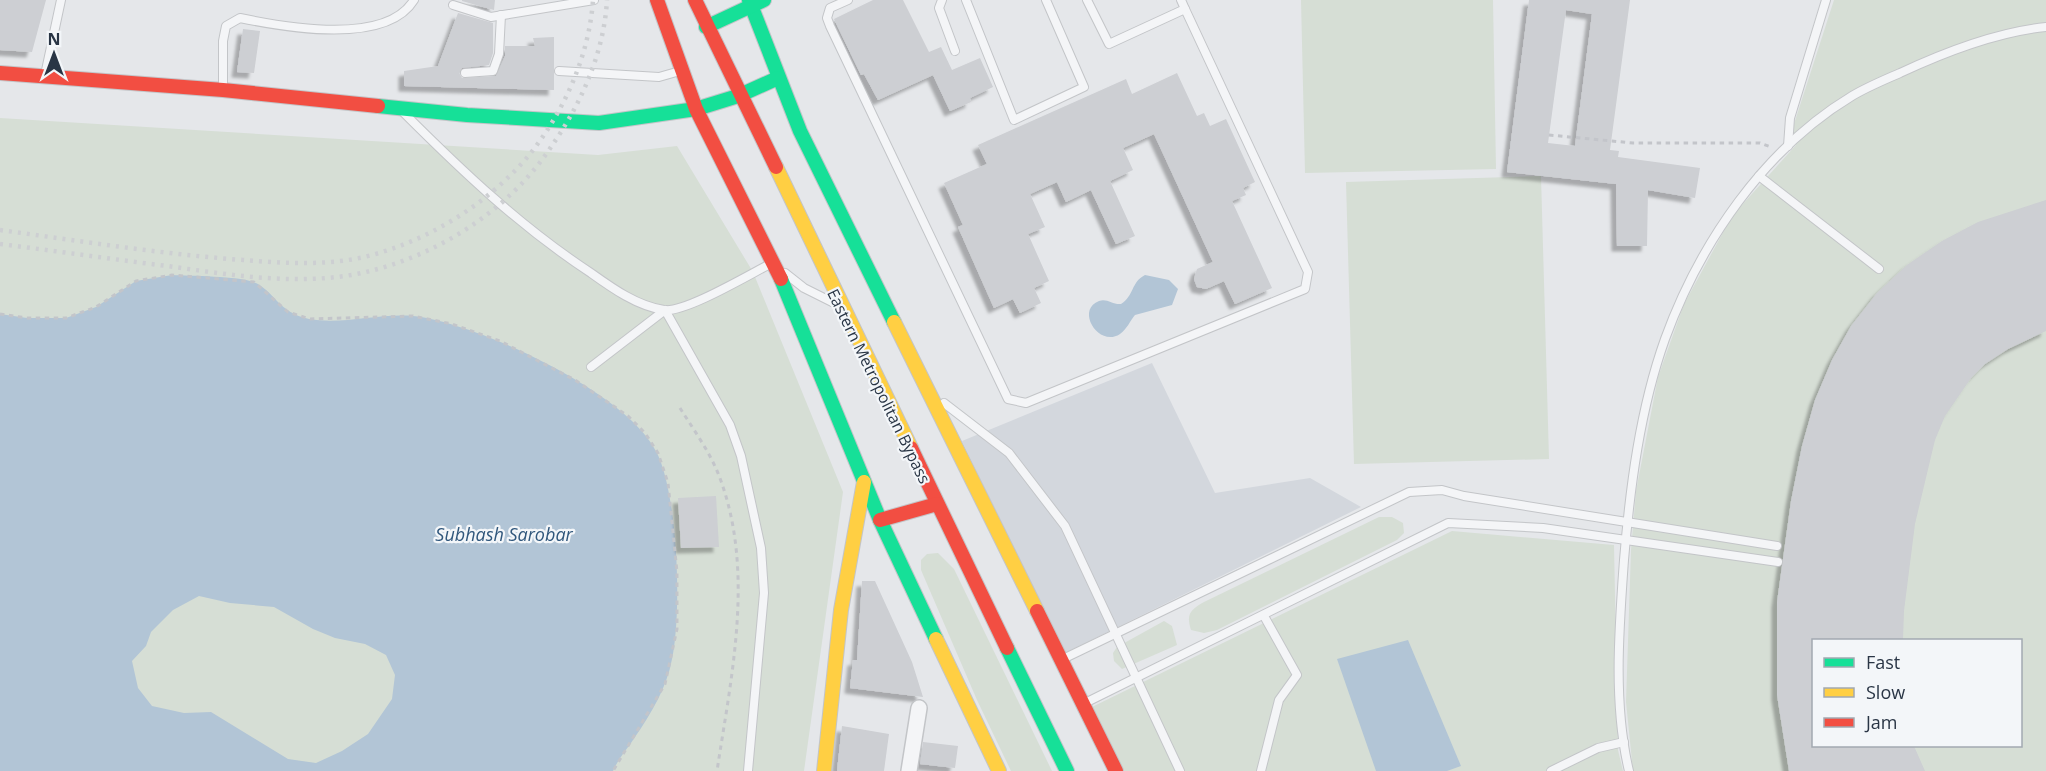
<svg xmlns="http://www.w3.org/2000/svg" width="2046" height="771" font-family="'Open Sans',sans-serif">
<defs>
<filter id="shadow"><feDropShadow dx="-5.5" dy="5.5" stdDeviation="1.5" flood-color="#0004"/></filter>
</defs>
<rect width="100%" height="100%" fill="#e5e7ea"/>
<path fill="#d3d7dd" d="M1152,363L1215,493L1310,478L1361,507L1065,653L962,441Z"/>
<g fill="#d6ded5" fill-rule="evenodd">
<path d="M1301,0H1493L1496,169L1305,173Z"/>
<path d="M1834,0H2046V771H1633L1626,702L1631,550L1636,491L1658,377L1684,304L1732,216L1796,145L1793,127ZM1814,640H2020V746H1814Z"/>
<path d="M0,118L598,155L677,146L753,272L843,492L804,771H0Z"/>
<path d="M1541,176L1549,459L1354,464L1346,182Z"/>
<path d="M1379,517H1392L1403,523L1404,533L1397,540L1217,630L1204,633L1191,630C1186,614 1190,610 1204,602Z"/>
<path d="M1452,531L1614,545L1618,750L1623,771H1123L1092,707Z"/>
<path d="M938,553L954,569L1052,771H1011L977,700L921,570V560L927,554Z"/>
<path d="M1164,621L1172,626L1177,645L1122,669L1114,661L1113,653L1117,647Z"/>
</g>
<g fill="#b2c5d6" fill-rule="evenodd">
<path d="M172,275C190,276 239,276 253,282C273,289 278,313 309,319C343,325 379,313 413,316C478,323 629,393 657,453C678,496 682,612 672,659C667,687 651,714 635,737C628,748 618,759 613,771H0V314L27,318H66L96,307L136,281ZM199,596L230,603L274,607L313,629L335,638L365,644L386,655L395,675L392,699L368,734L342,751L316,763L288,759L211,712L184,713L152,706L138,688L132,661L146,646L151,632L173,610Z"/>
<path d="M1145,275L1169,280L1178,289L1172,305L1135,315C1130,321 1127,329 1120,334C1099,348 1075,310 1099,301C1107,298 1113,305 1121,304C1134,296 1131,282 1145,275Z"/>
<path d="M1408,640L1461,766L1447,771H1376L1337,659Z"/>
</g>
<g fill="#cdcfd3" fill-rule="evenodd" filter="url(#shadow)">
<path d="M0,0H46L32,52L0,50Z"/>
<path d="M462,0H495L494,10L462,1Z"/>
<path d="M873,0H903L929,52L941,47L952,70L980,58L993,87L970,98L971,102L950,111L933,75L878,100L864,74L861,75L834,19Z"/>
<path d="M1529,0H1630L1610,150L1619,151L1618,157L1700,168L1695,198L1648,190L1647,246H1617L1616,184L1507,172ZM1566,10L1592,14L1575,146L1548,143Z"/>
<path d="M458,13L493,23V53L489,65L462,68L459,73L462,78L496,76L505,56V46H535L533,38L554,37V90L404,86V71L438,66Z"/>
<path d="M243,29L260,31L254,73L237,72Z"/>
<path d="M1177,73L1197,116L1204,113L1210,126L1226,119L1255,182L1243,188L1246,195L1232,201L1272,288L1235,304L1224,281L1206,289L1197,287L1194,279L1197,269L1213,262L1154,134L1123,148L1133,170L1110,181L1135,236L1116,244L1091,190L1066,202L1057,182L1030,194L1045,227L1028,234L1049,281L1034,288L1041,303L1020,313L1013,299L994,308L958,227L963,225L944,183L987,164L978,145L1126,79L1132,94Z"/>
<path d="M2046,200V331L2008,349L1985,364L1971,378L1945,416L1935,440L1915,524L1904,611L1903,640H1814V746H1914L1925,771H1789L1777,695V602L1791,501L1802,446L1815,400L1832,360L1851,326L1877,293L1907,265L1942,241L1978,222Z"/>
<path d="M716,496L719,547L681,548L678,498Z"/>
<path d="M862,581H875L912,662L923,697L850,688L853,660H857Z"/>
<path d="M842,726L889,734L884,771H837Z"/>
<path d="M923,742L958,746L955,768L920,764Z"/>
</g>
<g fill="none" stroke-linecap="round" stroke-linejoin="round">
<defs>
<g id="lane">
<path d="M848,0L830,8L827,18L830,26L1008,399L1026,403L1305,289L1308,272L1185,9"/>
<path d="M942,0L939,8L955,51"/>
<path d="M966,0L1014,120L1084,87L1046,0"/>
<path d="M1087,0L1109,44L1185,9L1181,0"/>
<path d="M453,5L491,17L594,0"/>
<path d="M559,71L659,77L680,71"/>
<path d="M465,73L493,71L499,54L501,15"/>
<path d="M45,75L61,0"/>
<path d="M223,89V41L226,26L240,18C283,27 386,46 414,0"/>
<path d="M404,113C463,172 521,227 591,273C612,288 637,306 664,310C685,313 750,274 772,263"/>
<path d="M1788,146L1790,118L1826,0"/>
<path d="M1759,176L1879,269"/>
<path d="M785,273L804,288L836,304"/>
<path d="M591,367L665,310L730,425L741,456L761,548L764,593L748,771"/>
<path d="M944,403L1009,453L1065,526L1180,771"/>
<path d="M1065,658L1409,492L1442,490L1464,496L1777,546"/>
<path d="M1087,702L1448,523L1543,528L1778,562"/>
<path d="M1261,771L1279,700L1297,675L1264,616"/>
<path d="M1551,771L1598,748L1624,742"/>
<path d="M1629,771C1613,704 1619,629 1624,560C1630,487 1640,409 1665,339C1700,243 1764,149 1852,96C1867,87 1884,80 1900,73C1945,52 1996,32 2046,27"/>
</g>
<path id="street" d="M909,771L919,708"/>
<g id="fast">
<path d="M749,0L800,131L894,322"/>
<path d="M706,27L764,0"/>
<path d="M378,106L467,115L599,123L696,109L738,96L778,78"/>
<path d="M781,279L880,520L936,639"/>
<path d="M1007,648L1067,771"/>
</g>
<g id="slow">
<path d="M776,167L911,448"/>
<path d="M894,322L1037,611"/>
<path d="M936,639L999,771"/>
<path d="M824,771L841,610L864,482"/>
</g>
<g id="jam">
<path d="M657,0L696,109L781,279"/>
<path d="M695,0L776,167"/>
<path d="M0,73L223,90L378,106"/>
<path d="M911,448L1007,648"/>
<path d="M880,520L937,504"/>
<path d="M1037,611L1116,771"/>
</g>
</defs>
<use href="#lane" stroke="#c3c5c8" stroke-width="10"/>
<use href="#street" stroke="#c3c5c8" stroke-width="18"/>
<use href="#fast" stroke="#c3c5c8" stroke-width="16"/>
<use href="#slow" stroke="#c3c5c8" stroke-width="16"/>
<use href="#jam" stroke="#c3c5c8" stroke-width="16"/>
<g stroke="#c3c5ca" stroke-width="3" stroke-dasharray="4.5 4.5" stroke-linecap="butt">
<path d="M1549,135L1633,143H1760L1771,147"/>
<path d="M0,314L27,318H66L96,307L136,281L172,275L254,282L288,312L310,319L413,316L452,324L500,341L575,380L628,416L645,433L658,453L668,483L677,572V629L665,684L613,771"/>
<path d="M680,408C695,432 713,456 722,484C754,576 731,678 717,771"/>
</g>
<use href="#lane" stroke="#f4f5f7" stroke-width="8"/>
<use href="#street" stroke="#f4f5f7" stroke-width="15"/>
<use href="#fast" stroke="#16e098" stroke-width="14"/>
<use href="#slow" stroke="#ffcf43" stroke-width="14"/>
<use href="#jam" stroke="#f24e42" stroke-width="14"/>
<g stroke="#cdcfd2" stroke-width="4.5" stroke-dasharray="3 6" stroke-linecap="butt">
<path d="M0,230C81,241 161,254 243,260C282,263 325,266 364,257C426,242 483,207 525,160C562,116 589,58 593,0"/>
<path d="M0,244C56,251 111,259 167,266C231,275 302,287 366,272C439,255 510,209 551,147C581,104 604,53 607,0"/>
</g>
</g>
<g text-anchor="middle" stroke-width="4.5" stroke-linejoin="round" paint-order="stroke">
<g font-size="16" fill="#293545" stroke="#f3f6f9">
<text transform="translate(879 386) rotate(64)" y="6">Eastern Metropolitan Bypass</text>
</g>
<g font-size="18" font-style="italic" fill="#30577c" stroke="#f3f6f9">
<text x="504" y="541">Subhash Sarobar</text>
</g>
</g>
<rect x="1812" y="639" width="210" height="108" fill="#f3f6f9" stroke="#a2a9b1" stroke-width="1.5"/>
<rect x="1824" y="658" width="30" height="9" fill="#16e098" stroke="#a2a9b1" stroke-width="1.5"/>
<text x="1866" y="669" font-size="18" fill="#293545">Fast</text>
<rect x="1824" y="688" width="30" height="9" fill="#ffcf43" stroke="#a2a9b1" stroke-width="1.5"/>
<text x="1866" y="699" font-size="18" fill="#293545">Slow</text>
<rect x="1824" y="718" width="30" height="9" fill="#f24e42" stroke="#a2a9b1" stroke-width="1.5"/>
<text x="1866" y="729" font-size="18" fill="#293545">Jam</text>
<g transform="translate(54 54)" stroke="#f3f6f9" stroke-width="4.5" paint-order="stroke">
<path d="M0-4.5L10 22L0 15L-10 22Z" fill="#293545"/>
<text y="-9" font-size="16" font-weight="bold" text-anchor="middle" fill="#293545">N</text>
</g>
</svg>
